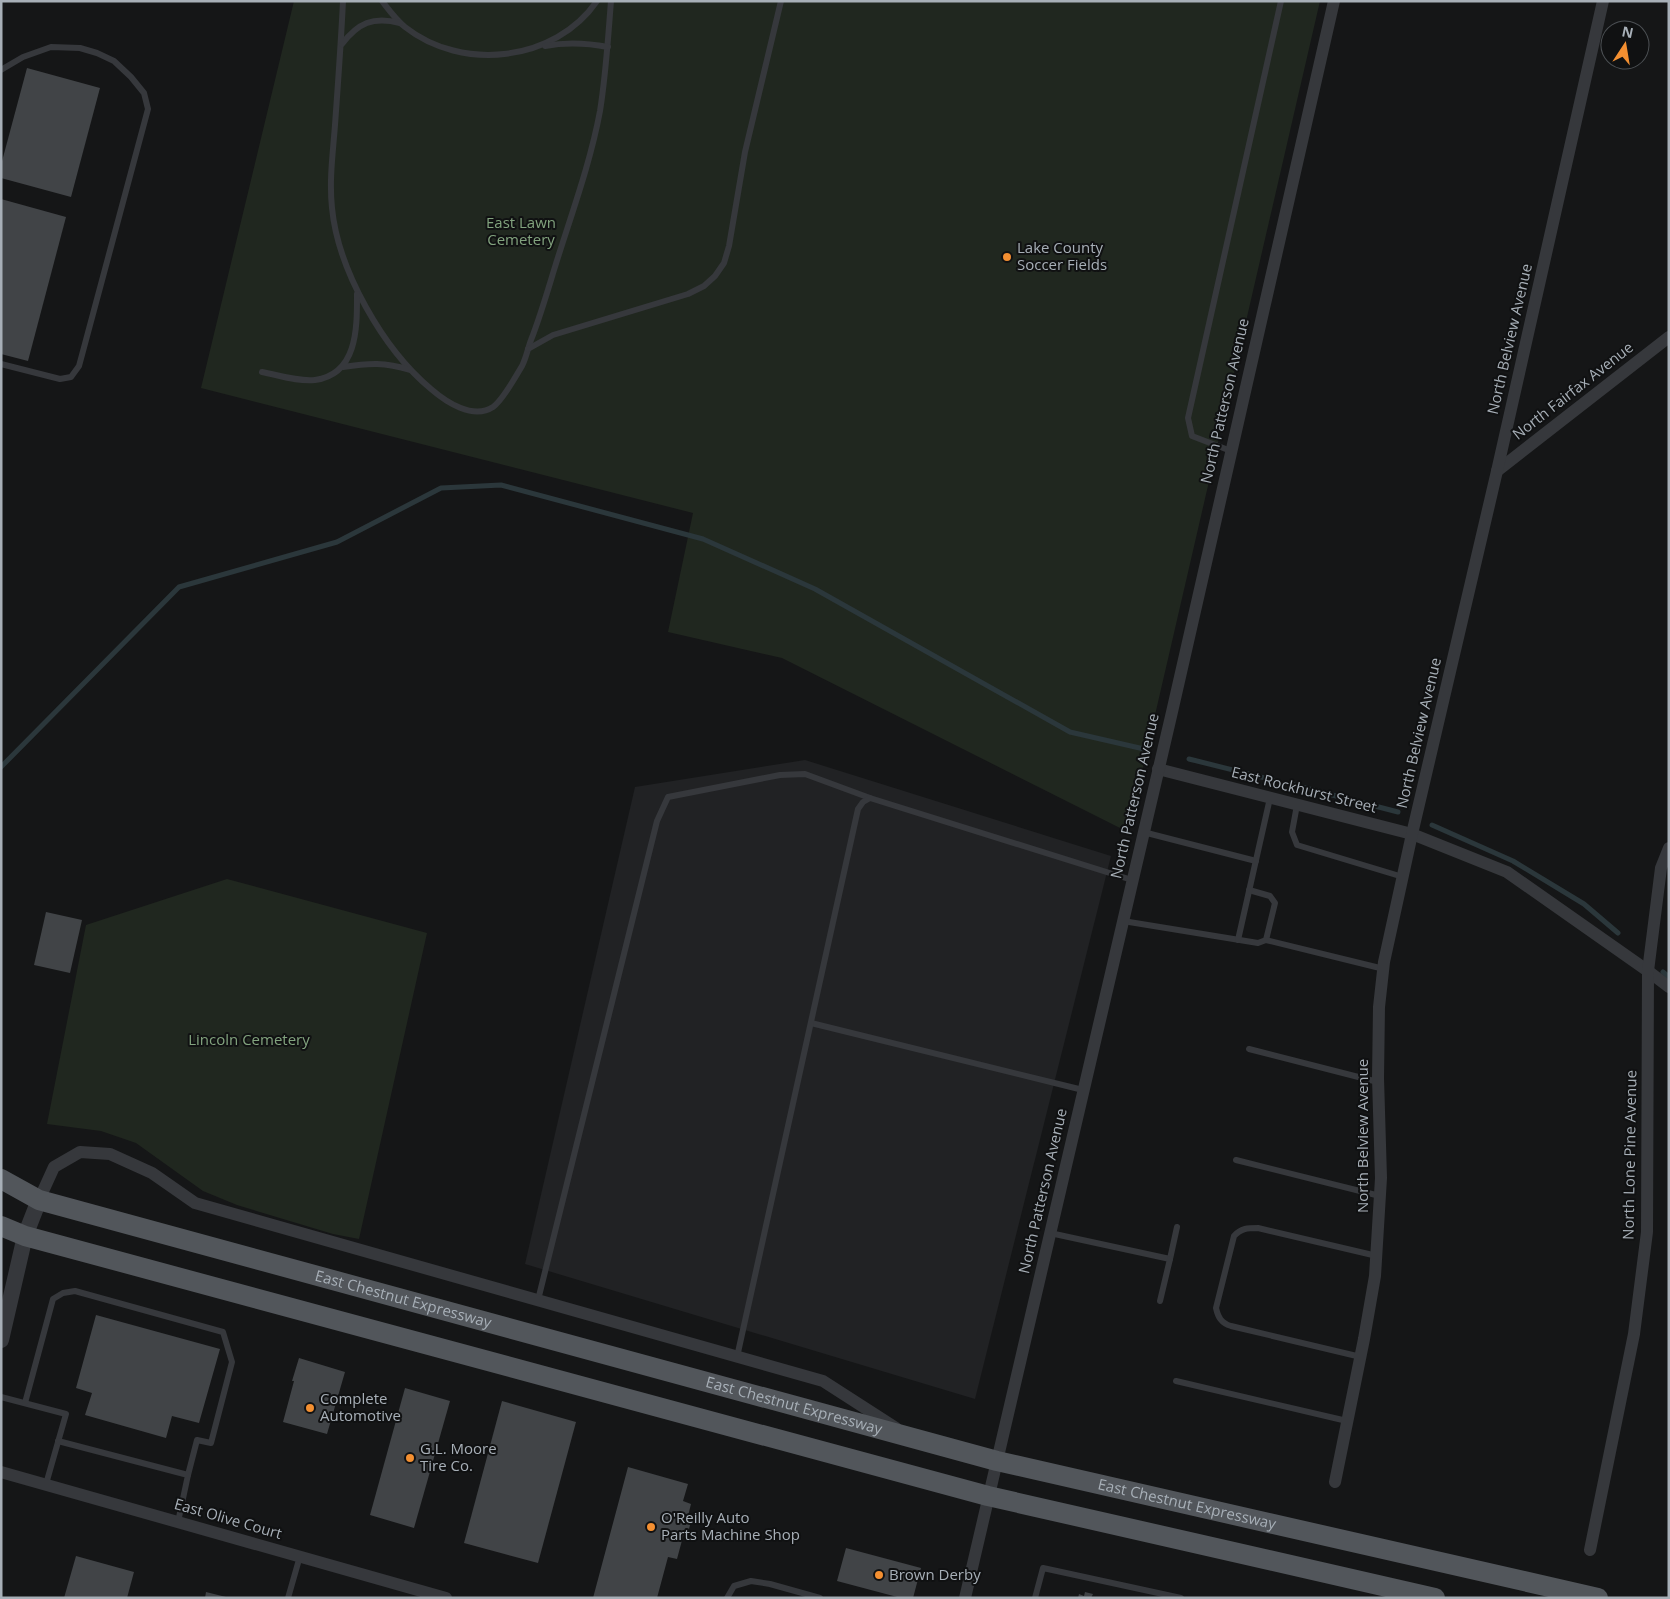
<svg xmlns="http://www.w3.org/2000/svg" width="1670" height="1599" font-family="'Open Sans',sans-serif">
<rect width="100%" height="100%" fill="#151617"/>
<path fill="#212224" d="M805,760L1111,856L975,1399L525,1264L635,787Z"/>
<g fill="#20271f">
<path d="M294,1H1320L1128,832L782,658L668,632L693,513L201,388Z"/>
<path d="M227,879L427,933L359,1239L333,1234L237,1205L203,1191L136,1143L101,1131L47,1124L86,925Z"/>
</g>
<g fill="none" stroke-linecap="round" stroke-linejoin="round">
<g stroke="#2b373b" stroke-width="5">
<path d="M1189,759L1273,780"/>
<path d="M1,767L179,587L337,542L441,488L501,485L703,539L815,589L1070,732L1144,749"/>
<path d="M1290,784L1398,812"/>
<path d="M1432,825L1513,861L1584,904L1618,933"/>
<path d="M1663,972L1669,977"/>
</g>
</g>
<g fill="#414447">
<path d="M27,68L100,88L71,197L1,178V165Z"/>
<path d="M1,199L66,217L28,361L1,354Z"/>
<path d="M46,912L82,920L70,973L34,965Z"/>
<path d="M96,1315L220,1349L199,1423L172,1416L166,1438L85,1415L92,1393L76,1388Z"/>
<path d="M299,1358L345,1372L327,1434L283,1422L294,1381H292Z"/>
<path d="M405,1388L450,1401L414,1528L370,1515Z"/>
<path d="M502,1401L576,1422L538,1563L464,1543Z"/>
<path d="M628,1467L688,1484L683,1501L691,1504L687,1520L691,1521L688,1533H684L677,1559L668,1557L657,1598H593Z"/>
<path d="M846,1548L921,1568L913,1598H901L837,1581Z"/>
<path d="M76,1556L134,1572L127,1598H64Z"/>
<path d="M206,1592L226,1597V1598H205Z"/>
<path d="M1085,1592L1093,1594L1091,1598H1078L1079,1594L1084,1596Z"/>
</g>
<g fill="none" stroke-linecap="round" stroke-linejoin="round">
<g stroke="#36383c" stroke-width="6">
<path d="M343,1C341,43 338,84 335,125C333,152 329,180 332,208C338,270 383,349 431,389C446,402 473,420 493,407C503,400 516,376 522,366C526,358 528,348 531,340C540,317 547,293 554,270C570,218 590,165 600,111C606,74 608,38 611,1"/>
<path d="M382,1C389,10 396,20 405,27C462,72 555,62 597,1"/>
<path d="M342,44C358,23 373,16 400,23"/>
<path d="M545,46C566,42 587,43 608,47"/>
<path d="M1,70L23,57L51,47L80,48L97,53L114,61L131,77L144,93L148,109L79,366L71,377L60,379L1,364"/>
<path d="M528,349L553,335L688,294L704,286L715,276L724,263L729,246L745,152L781,1"/>
<path d="M343,367C369,363 385,362 410,370"/>
<path d="M262,372C278,375 298,382 315,380C358,374 357,327 357,294"/>
<path d="M1231,451L1192,436L1188,418L1281,1"/>
<path d="M1297,805L1292,832L1297,845L1403,877"/>
<path d="M1143,832L1256,861"/>
<path d="M1249,890L1270,896L1275,903L1266,940"/>
<path d="M1123,921L1258,943L1266,940L1384,969"/>
<path d="M1238,940L1270,798"/>
<path d="M811,1023L1083,1090"/>
<path d="M1249,1049L1378,1082"/>
<path d="M1236,1160L1380,1196"/>
<path d="M1050,1233L1170,1259L1177,1227"/>
<path d="M538,1300L657,821L668,797L780,775L805,774L870,798"/>
<path d="M1160,1301L1170,1259"/>
<path d="M737,1357L858,809L863,802L870,798L1132,880"/>
<path d="M1361,1357L1231,1326C1221,1323 1218,1317 1216,1308L1234,1236C1241,1228 1248,1228 1258,1228L1377,1256"/>
<path d="M1176,1381L1347,1421"/>
<path d="M1,1397L66,1414L46,1484"/>
<path d="M25,1403L53,1299L63,1293L75,1291L223,1332L232,1362L211,1443L197,1440L188,1475"/>
<path d="M58,1441L188,1475L178,1522"/>
<path d="M288,1598L300,1556"/>
<path d="M727,1598L734,1586L751,1581L770,1584L820,1598"/>
<path d="M1035,1598L1043,1568L1181,1598"/>
</g>
<g stroke="#36383c" stroke-width="12">
<path d="M1497,471L1669,337"/>
<path d="M1158,769L1412,834L1507,872L1648,971L1669,987"/>
<path d="M39,1200L54,1167L80,1152L110,1154L152,1173L195,1203L823,1381L896,1428"/>
<path d="M1,1472L446,1598"/>
<path d="M1335,1482L1364,1339L1375,1276L1381,1178L1378,1078L1379,1007L1384,962L1412,834L1497,471L1603,1"/>
<path d="M1590,1550L1634,1334L1647,1232L1648,971L1661,868L1669,848"/>
<path d="M965,1598L1172,712L1334,1"/>
</g>
<path stroke="#36383c" stroke-width="16" d="M1,1340L25,1236L39,1200"/>
<g stroke="#52565b" stroke-width="20">
<path id="s1" d="M1,1179L39,1200L997,1461L1598,1598"/>
<path d="M1,1226L25,1236L988,1496L1435,1598"/>
</g>
</g>
<g fill="#f38f31" stroke="#101112" stroke-width="2">
<circle cx="1007" cy="257" r="5"/>
<circle cx="310" cy="1408" r="5"/>
<circle cx="410" cy="1458" r="5"/>
<circle cx="651" cy="1527" r="5"/>
<circle cx="879" cy="1575" r="5"/>
</g>
<g text-anchor="middle" stroke-width="4" stroke-linejoin="round" paint-order="stroke">
<g font-size="15" fill="#82a37e" stroke="#101112">
<text x="521" y="228">East Lawn<tspan x="521" dy="17">Cemetery</tspan></text>
<text x="249" y="1045">Lincoln Cemetery</text>
</g>
<g font-size="15" fill="#a7afb7" stroke="#101112" text-anchor="start">
<text x="1017" y="253">Lake County<tspan x="1017" dy="17">Soccer Fields</tspan></text>
<text x="320" y="1404">Complete<tspan x="320" dy="17">Automotive</tspan></text>
<text x="420" y="1454">G.L. Moore<tspan x="420" dy="17">Tire Co.</tspan></text>
<text x="661" y="1523">O'Reilly Auto<tspan x="661" dy="17">Parts Machine Shop</tspan></text>
<text x="889" y="1580">Brown Derby</text>
</g>
<g font-size="15" fill="#a7afb7" stroke="#101112">
<text transform="translate(1510 339) rotate(-77)" y="5">North Belview Avenue</text>
<text transform="translate(1573 391) rotate(-38)" y="5">North Fairfax Avenue</text>
<text transform="translate(1225 401) rotate(-77)" y="5">North Patterson Avenue</text>
<text transform="translate(1419 733) rotate(-77)" y="5">North Belview Avenue</text>
<text transform="translate(1304 790) rotate(14)" y="5">East Rockhurst Street</text>
<text transform="translate(1135 796) rotate(-77)" y="5">North Patterson Avenue</text>
<text transform="translate(1363 1136) rotate(-90)" y="5">North Belview Avenue</text>
<text transform="translate(1630 1155) rotate(-89)" y="5">North Lone Pine Avenue</text>
<text transform="translate(1043 1191) rotate(-77)" y="5">North Patterson Avenue</text>
<text dy="5" stroke="none"><textPath href="#s1" startOffset="421">East Chestnut Expressway</textPath></text>
<text dy="5" stroke="none"><textPath href="#s1" startOffset="826">East Chestnut Expressway</textPath></text>
<text dy="5" stroke="none"><textPath href="#s1" startOffset="1231">East Chestnut Expressway</textPath></text>
<text transform="translate(228 1519) rotate(16)" y="5">East Olive Court</text>
</g>
</g>
<rect width="1670" height="1599" fill="none" stroke="#a7afb7" stroke-width="5"/>
<g transform="translate(1625 45) rotate(12)"><circle r="24" fill="#101112" stroke="#4c5054"/>
<path d="M0-4L9 19L0 12L-9 19Z" fill="#f38f31"/>
<text y="-8" font-size="14" font-weight="bold" text-anchor="middle" fill="#a7afb7">N</text>
</g>
</svg>
